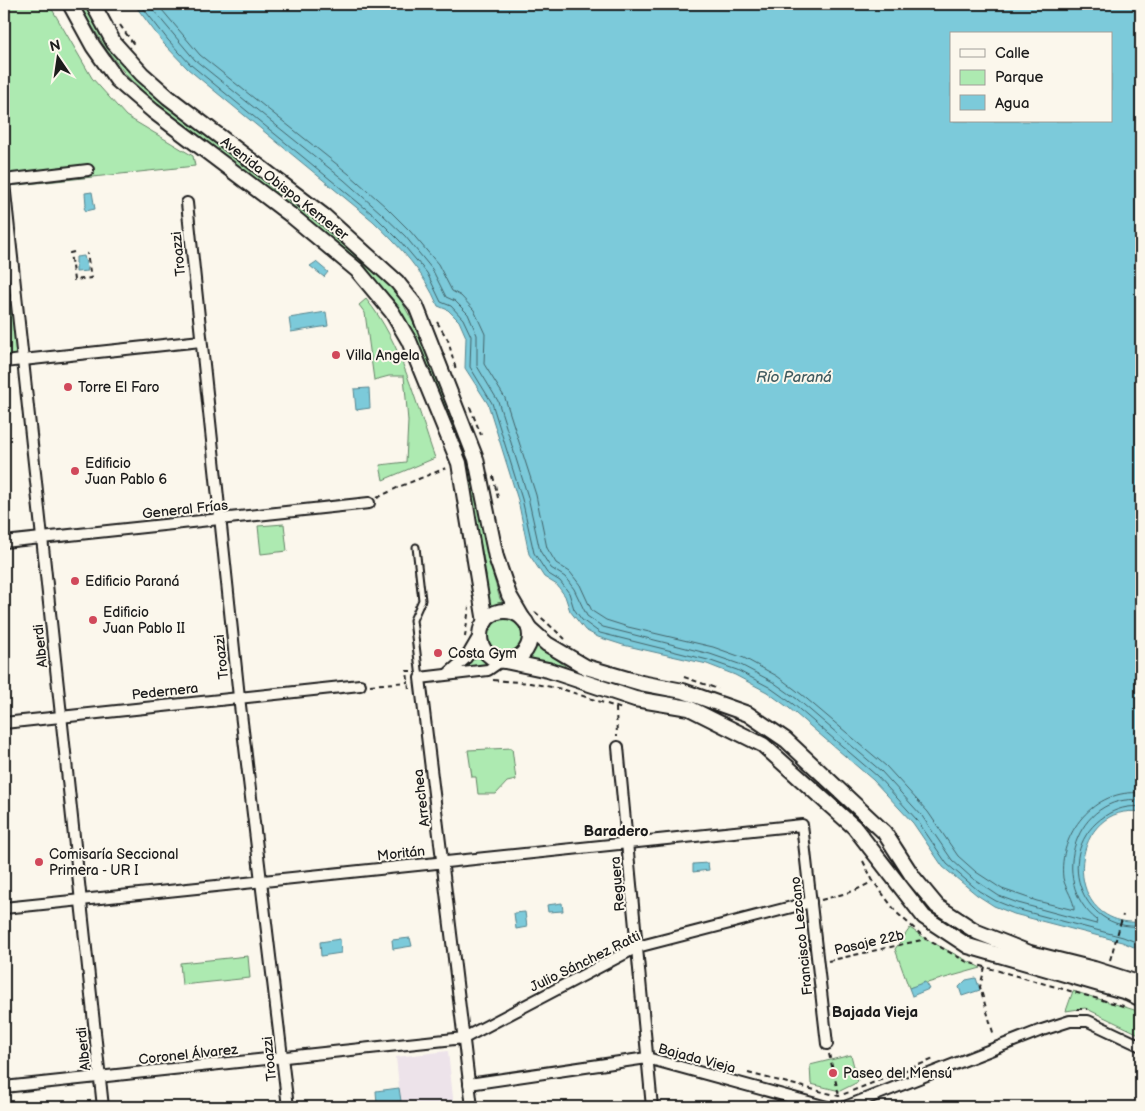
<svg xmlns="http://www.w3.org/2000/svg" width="1145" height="1111" font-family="'Balsamiq Sans',sans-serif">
<rect width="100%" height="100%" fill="#fbf7ec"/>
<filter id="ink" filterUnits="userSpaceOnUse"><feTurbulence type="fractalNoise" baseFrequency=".02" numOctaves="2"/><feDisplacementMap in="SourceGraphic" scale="10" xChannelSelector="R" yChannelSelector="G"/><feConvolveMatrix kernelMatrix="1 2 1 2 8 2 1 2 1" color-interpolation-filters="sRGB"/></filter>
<g filter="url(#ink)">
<path fill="#ede3ea" d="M448,1051L454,1107H401L396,1057Z"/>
<g fill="#adeab1" stroke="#648366">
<path d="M4,4H49L92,78L126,116L193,156L195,166L9,186L21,359L4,361Z"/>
<path d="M79,4H85L110,47L132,73L161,102L308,212L369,266L399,296L417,330L469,461L488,558L500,599L505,606L490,609L484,561L464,462L413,334L396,303L366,270L303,215L158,105L127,76L106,49Z"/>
<path d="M366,299C402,342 416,405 435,458L383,480L380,465L406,462L408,421L404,376H389L374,380L365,313L359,305Z"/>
<path d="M284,524L287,551L261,554L258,526Z"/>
<circle cx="506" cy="636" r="20"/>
<path d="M533,641L569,669L518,662C528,659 534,652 533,641Z"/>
<path d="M478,656L488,665L461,670Z"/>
<path d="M512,748L516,780L507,782L496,794H478L476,777H472L468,750Z"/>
<path d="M910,928L926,939L981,968L909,988L895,949Z"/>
<path d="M248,956L250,978L182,985L180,963Z"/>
<path d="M1073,991L1141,1012V1035L1085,1008L1066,1011Z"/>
<path d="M851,1055L858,1082L840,1091L811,1084L810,1065Z"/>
</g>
<g fill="#7ccada" stroke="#56848e" fill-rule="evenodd">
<path d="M134,4H1141V812C1069,801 1057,928 1141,922V950L1122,942L1014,914L994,906L977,895L943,867L913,823L873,780L789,708L767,692L735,675L707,664L623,645L598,637L585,630L570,611L565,596L557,585L544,577L529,554L518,500L488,404L465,368L466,337L459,321L448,310L438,306C424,272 399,246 373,221L188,69L164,44ZM951,34H1111V121H951Z"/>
<path d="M92,192L95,209L86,211L84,208L86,205L85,193Z"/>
<path d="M84,256L88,271L76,272V257Z"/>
<path d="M316,262L328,272L324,277L310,266Z"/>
<path d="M326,312L328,326L291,332L289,318Z"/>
<path d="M369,388L370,408L356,410L354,389Z"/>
<path d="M708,863L709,870L693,872V864Z"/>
<path d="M562,903L563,911L548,912L547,905Z"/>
<path d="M525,912L527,927L516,929L514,913Z"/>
<path d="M410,938L412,946L393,949L392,940Z"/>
<path d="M340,939L341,953L321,956L320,942Z"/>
<path d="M976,978L980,990L962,996L959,987L966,980Z"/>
<path d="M925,982L929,989L912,996L909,988Z"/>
<path d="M399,1088L401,1101L377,1104L376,1091Z"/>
</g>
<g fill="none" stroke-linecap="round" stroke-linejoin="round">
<g stroke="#426268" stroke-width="1">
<path d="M140,4L168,40L191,65L376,217L400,241L427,273L441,302L451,306L463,319L471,336L470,367L492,403L522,499L534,553L547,573L560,581L569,593L574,609L582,620L600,633L708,660L737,670L769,687L793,704L877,776L917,820L947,864L979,891L996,901L1016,909L1123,937L1141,944"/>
<path d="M148,4L195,60L344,180L381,213L405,236L432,269L446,297L455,301L468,314L477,335V366L498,401L528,497L540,551L551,568L565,577L574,589L587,616L603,627L710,654L739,664L773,682L797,699L881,771L922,816L952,860L972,878L999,896L1018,903L1096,924L1097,920C1047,881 1076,792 1141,800"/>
<path d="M157,4L200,55L349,174L386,207L410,231L438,264L452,291L461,296L474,310L485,334L484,364L505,398L536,495L547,548L556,563L570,572L580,585L592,611L606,620L628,627L713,647L744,658L777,676L801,694L886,766L928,812L958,856L976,872L1002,889L1037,901L1074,910C1075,901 1065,888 1063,878C1058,834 1094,788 1141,793"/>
<path d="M1141,807C1129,805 1115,809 1105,816C1053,850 1079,932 1141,926"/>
</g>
<defs>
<path id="service" d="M416,547L422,600L413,620L420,678"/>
<g id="minor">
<path d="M4,180L88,170"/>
<path d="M4,183L103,1107"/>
<path d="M187,203L239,697L288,1107"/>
<path d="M4,362L201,341"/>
<path d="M4,542L369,503"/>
<path d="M449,673L466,658L480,634"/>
<path d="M4,723L360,685"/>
<path d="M618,747L652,1107"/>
<path d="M4,908L802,825L827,1044"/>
<path d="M469,1084L647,1058L827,1107"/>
<path d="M4,1087L464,1038L637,947L811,902"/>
<path d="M472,1107L420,678L488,670L501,661"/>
<path d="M845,1107L1039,1031L1070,1021H1088L1141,1046"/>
</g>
<g id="secondary">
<path d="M70,4L93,46L117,80L153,111L292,216L357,270L392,312L409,341L459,463L485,622"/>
<path d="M93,4L114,43L142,74L168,97L324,216L397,282L416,306L476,459L496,557L509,595L523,619"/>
<circle cx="505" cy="636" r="25"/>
<path d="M529,628L547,644L586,667L641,683L683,691L748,714L786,740L884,832L913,877L937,906L977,932L1030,953L1094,969L1141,984"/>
<path d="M505,661L548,670L635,699L689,708L763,745L854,827L924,917L968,946L1127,992L1141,999"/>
</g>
</defs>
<use href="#service" stroke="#1c1c1c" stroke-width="9"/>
<use href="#minor" stroke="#1c1c1c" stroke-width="14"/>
<use href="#secondary" stroke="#1c1c1c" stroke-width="18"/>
<g stroke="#1c1c1c" stroke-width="2" stroke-dasharray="5 4" stroke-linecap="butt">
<path d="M120,25L135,46"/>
<path d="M4,49L8,72"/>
<path d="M74,252L70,253L74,280L91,278L87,253"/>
<path d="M437,322L448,340L456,370"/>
<path d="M470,407L481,435"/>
<path d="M493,476L498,498"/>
<path d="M377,498L401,486L446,468"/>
<path d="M535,612L565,639"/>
<path d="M465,637L469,607"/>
<path d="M684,677L718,689"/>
<path d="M493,680L530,683L562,689L622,709"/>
<path d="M370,685L408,682"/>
<path d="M409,689L407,671H411"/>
<path d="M616,708L617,736"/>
<path d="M863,861L873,881L897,913L926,939L967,962L1127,1007"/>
<path d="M821,900L854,891L872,882"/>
<path d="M1110,960L1123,915"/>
<path d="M828,961L926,939"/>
<path d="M985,967L980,987L994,1036"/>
<path d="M1077,1009H1087"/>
<path d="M829,1054L839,1095"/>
<path d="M748,1073L839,1096L934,1059"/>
</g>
<use href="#service" stroke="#fbf7ec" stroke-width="5"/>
<use href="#minor" stroke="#fbf7ec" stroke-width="10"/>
<use href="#secondary" stroke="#fbf7ec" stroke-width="14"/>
</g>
</g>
<g fill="#d1495b" stroke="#fbf7ec" stroke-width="2">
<circle cx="336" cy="355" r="5"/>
<circle cx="68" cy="387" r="5"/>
<circle cx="75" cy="471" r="5"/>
<circle cx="75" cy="581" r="5"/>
<circle cx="93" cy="620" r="5"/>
<circle cx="438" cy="653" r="5"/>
<circle cx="39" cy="862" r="5"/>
<circle cx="833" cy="1073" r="5"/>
</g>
<g text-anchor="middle" stroke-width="4" stroke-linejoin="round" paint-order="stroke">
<g font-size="14" fill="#1c1c1c" stroke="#fbf7ec">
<text transform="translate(285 188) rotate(38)" y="5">Avenida Obispo Kemerer</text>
<text transform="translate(178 254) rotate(-96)" y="5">Troazzi</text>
<text transform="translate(185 509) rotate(-6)" y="5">General Frías</text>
<text transform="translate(40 646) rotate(-96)" y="5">Alberdi</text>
<text transform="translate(221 657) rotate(-96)" y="5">Troazzi</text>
<text transform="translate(165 691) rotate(-6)" y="5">Pedernera</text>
<text transform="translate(421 798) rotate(-97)" y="5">Arrechea</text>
<text transform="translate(401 853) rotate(-6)" y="5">Moritán</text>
<text transform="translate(617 884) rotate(-95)" y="5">Reguera</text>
<text transform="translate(801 936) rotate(-96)" y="5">Francisco Lezcano</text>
<text transform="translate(869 942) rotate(-13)" y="5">Pasaje 22b</text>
<text transform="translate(585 961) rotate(-26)" y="5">Julio Sánchez Ratti</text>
<text transform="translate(83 1049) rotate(-96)" y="5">Alberdi</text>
<text transform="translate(188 1054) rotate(-6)" y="5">Coronel Álvarez</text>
<text transform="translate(697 1058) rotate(15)" y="5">Bajada Vieja</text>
<text transform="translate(269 1059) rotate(-96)" y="5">Troazzi</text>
</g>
<g font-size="14" fill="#1c1c1c" stroke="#fbf7ec" text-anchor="start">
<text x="346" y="360">Villa Angela</text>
<text x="78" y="392">Torre El Faro</text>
<text x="85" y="468">Edificio<tspan x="85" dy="16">Juan Pablo 6</tspan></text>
<text x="85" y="586">Edificio Paraná</text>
<text x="103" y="617">Edificio<tspan x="103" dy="16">Juan Pablo II</tspan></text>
<text x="448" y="658">Costa Gym</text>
<text x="49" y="859">Comisaría Seccional<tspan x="49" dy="16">Primera - UR I</tspan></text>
<text x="843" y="1078">Paseo del Mensú</text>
</g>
<g font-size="15" font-style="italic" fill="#3e595e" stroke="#fbf7ec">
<text x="794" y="382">Río Paraná</text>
</g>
<g font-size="15" font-weight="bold" fill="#1c1c1c" stroke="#fbf7ec">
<text x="616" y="836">Baradero</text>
<text x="875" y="1017">Bajada Vieja</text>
</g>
</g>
<rect width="1145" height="1111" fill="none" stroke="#fbf7ec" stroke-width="20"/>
<rect x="10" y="10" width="1125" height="1091" fill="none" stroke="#1c1c1c" stroke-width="2" filter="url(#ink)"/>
<rect x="950" y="32" width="162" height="90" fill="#fbf7ec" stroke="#a29f99"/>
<rect x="960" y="49" width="25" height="8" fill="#fbf7ec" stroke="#a29f99"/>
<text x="995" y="58" font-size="15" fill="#1c1c1c">Calle</text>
<rect x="960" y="70" width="25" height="15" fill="#adeab1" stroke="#a29f99"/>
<text x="995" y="82" font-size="15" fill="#1c1c1c">Parque</text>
<rect x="960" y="95" width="25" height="15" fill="#7ccada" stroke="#a29f99"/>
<text x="995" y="108" font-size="15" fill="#1c1c1c">Agua</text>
<g transform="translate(58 58) rotate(347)" stroke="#fbf7ec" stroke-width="4" paint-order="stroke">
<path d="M0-4L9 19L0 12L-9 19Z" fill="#1c1c1c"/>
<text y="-8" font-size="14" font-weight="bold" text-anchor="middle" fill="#1c1c1c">N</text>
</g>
</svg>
